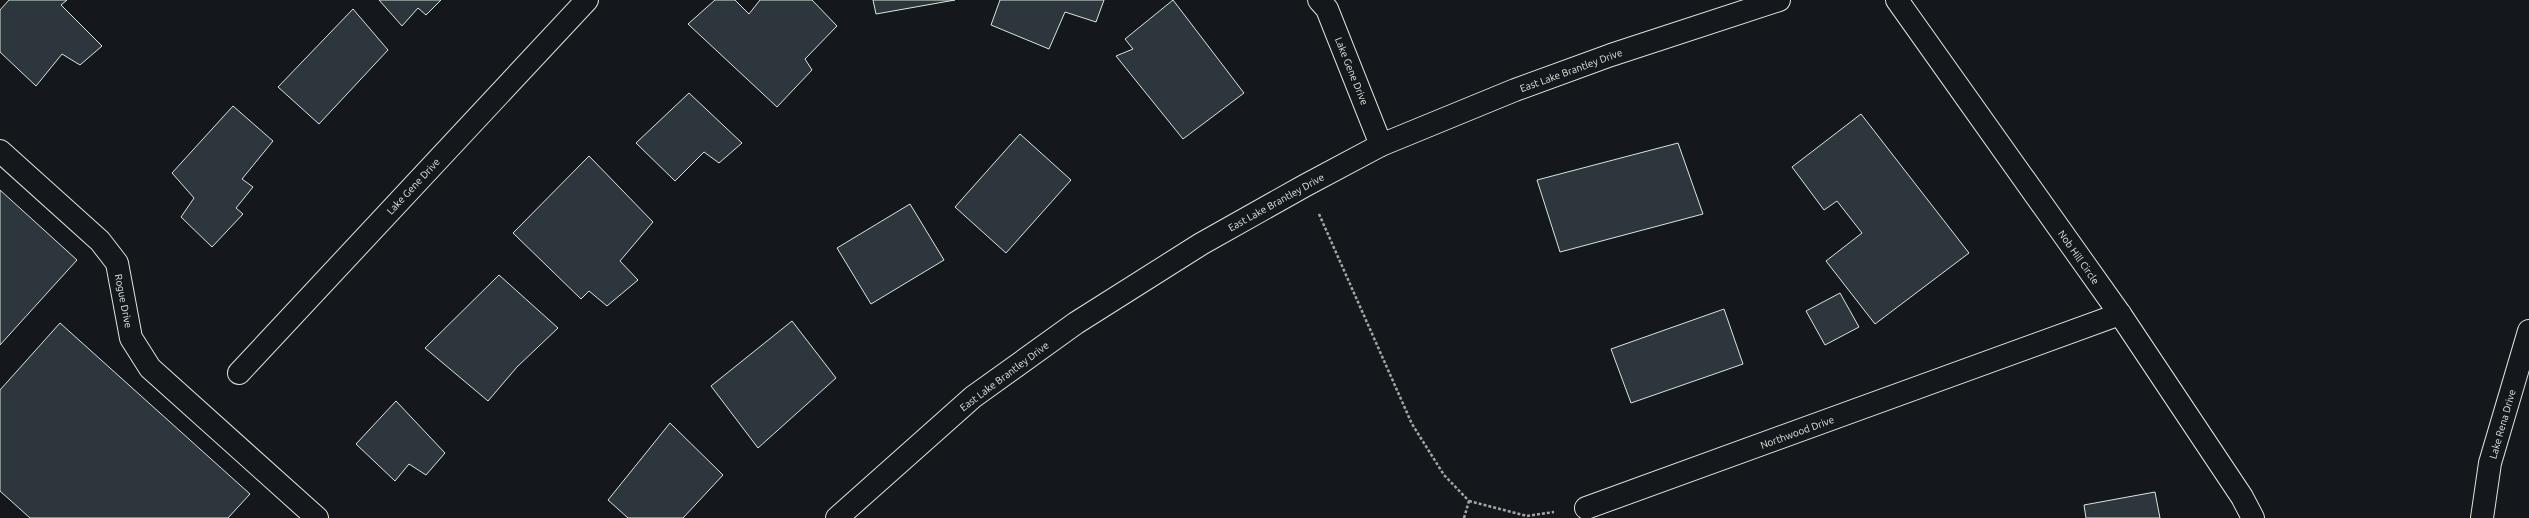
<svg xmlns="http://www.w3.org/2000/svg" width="2529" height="518" font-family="Ubuntu,sans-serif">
<rect width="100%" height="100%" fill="#14181c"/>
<g fill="#2c363c" stroke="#d8e6dc">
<path d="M9,0H67L61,5L102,46L80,65L62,54L36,86L0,52V10Z"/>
<path d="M379,0H441L426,15L418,8L402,26Z"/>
<path d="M715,0H735L749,14L760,0H812L837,26L805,59L812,70L777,107L688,24Z"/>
<path d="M873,0H955L876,14Z"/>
<path d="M1000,0H1104L1096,22L1065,12L1049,49L991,25Z"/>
<path d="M1173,0L1244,93L1183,139L1116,56L1133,49L1125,39Z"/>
<path d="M353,9L388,50L319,124L278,87Z"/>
<path d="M689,93L742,143L719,163L704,152L675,181L636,143Z"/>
<path d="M233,106L273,141L242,179L253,187L236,208L243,214L212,247L181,217L194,198L172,173Z"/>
<path d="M1861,114L1969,253L1875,324L1826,261L1862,233L1837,201L1824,210L1792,167Z"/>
<path d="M1020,134L1071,180L1006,253L955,207Z"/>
<path d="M1678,143L1703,214L1560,252L1537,180Z"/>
<path d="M589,156L653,222L620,261L638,280L607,306L589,291L581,299L513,233Z"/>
<path d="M0,190L77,260L0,345Z"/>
<path d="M910,204L944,260L871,304L837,248Z"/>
<path d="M499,275L558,328L517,367L488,401L425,348Z"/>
<path d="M1840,293L1859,327L1825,345L1806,311Z"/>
<path d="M1724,309L1743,364L1631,403L1611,349Z"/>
<path d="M792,321L836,378L758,448L711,386Z"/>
<path d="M60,323L250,494L228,518H30L0,491V390Z"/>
<path d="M396,401L445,453L426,475L409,464L395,481L356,444Z"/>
<path d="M670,423L723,475L683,518H628L608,500Z"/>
<path d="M2155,492L2160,518H2086L2084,505Z"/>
</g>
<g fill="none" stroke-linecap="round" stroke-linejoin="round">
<defs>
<g id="minor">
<path d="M1319,0L1327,9L1381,145"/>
<path d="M1897,0L2120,314L2242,497L2253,518"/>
<path d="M0,151L100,241L117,263L131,338L150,368L317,518"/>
<path d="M239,373L587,0"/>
<path d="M1586,508L2120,314"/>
<path d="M837,518L973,397L1076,323L1201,244L1306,185L1381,145L1515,90L1611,55L1779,0"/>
<path d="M2482,518L2490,463L2529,331"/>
</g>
</defs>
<use href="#minor" stroke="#d8e6dc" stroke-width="24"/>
<g stroke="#9da8a2" stroke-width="2.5" stroke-dasharray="3 2" stroke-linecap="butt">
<path d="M1319,214L1412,424L1444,475L1469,501"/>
<path d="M1469,501L1527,516L1554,512"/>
<path d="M1464,518L1469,501"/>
</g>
<use href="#minor" stroke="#14181c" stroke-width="22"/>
</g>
<g text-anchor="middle" stroke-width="3" stroke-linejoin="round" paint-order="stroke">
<g font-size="10" fill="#d8e6dc" stroke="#14181c">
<text transform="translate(1571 70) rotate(-20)" y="4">East Lake Brantley Drive</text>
<text transform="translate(1352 71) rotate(68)" y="4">Lake Gene Drive</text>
<text transform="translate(413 186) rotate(-47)" y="4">Lake Gene Drive</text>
<text transform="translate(1276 202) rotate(-29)" y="4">East Lake Brantley Drive</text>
<text transform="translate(2079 257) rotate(55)" y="4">Nob Hill Circle</text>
<text transform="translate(124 301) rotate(79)" y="4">Rogue Drive</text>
<text transform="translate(1004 376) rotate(-37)" y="4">East Lake Brantley Drive</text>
<text transform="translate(2502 424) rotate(-74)" y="4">Lake Rena Drive</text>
<text transform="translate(1797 432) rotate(-20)" y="4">Northwood Drive</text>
</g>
</g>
</svg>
